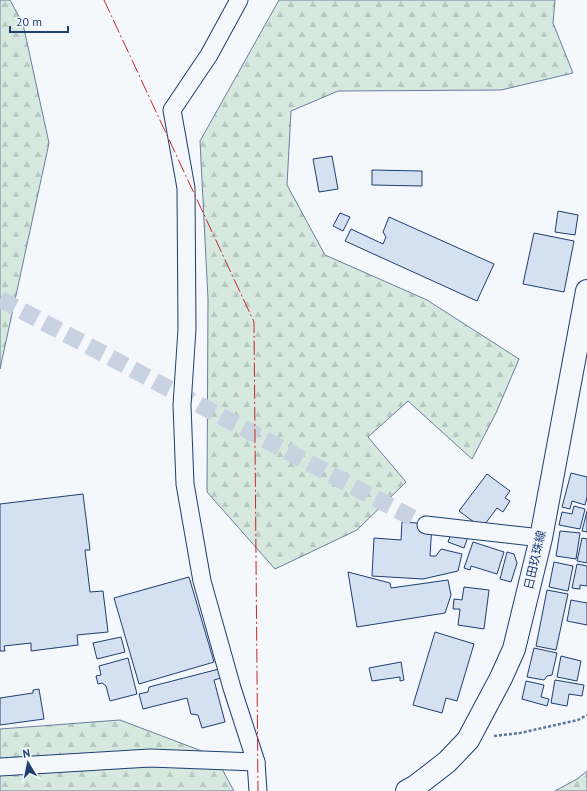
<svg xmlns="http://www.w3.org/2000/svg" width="587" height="791" font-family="'PT Sans','Noto Sans JP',sans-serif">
<defs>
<pattern id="forest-firs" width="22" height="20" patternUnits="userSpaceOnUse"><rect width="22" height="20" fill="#d7e8df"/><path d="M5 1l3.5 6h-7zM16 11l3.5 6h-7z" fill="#b8c8c3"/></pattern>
</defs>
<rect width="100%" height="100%" fill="#f4f7fb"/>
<g fill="url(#forest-firs)" stroke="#687fa3">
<path d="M0,0H10L23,24L49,143L0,369Z"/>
<path d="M279,0H555L553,23L573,73L501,90L338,91L291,111L287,185L325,255L427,300L519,359L496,413L472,459L408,401L368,437L406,482L357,530L275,569L207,492L208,299L200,141Z"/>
<path d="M120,720L215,756L234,791H0V729Z"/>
<path d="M587,771V791H555L577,779Z"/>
</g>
<g fill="#d5e0f0" stroke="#1d3f73">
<path d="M332,156L338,189L319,192L313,159Z"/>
<path d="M372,170L422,171V186L372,185Z"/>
<path d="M558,211L578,215L575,235L555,232Z"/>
<path d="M340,213L350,217L343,231L333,226Z"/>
<path d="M389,217L494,264L477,301L345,241L351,229L383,244L386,237L383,232Z"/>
<path d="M534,233L574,241L564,292L523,284Z"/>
<path d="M571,473L587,477V497L585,505L572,501L570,509L562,507Z"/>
<path d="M487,474L510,491L505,498L510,501L503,512L497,508L482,528L459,511Z"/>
<path d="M83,494L90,550H85L90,592L103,591L108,632L77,635L78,645L31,651V643L4,646L5,651H0V504Z"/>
<path d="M574,506L585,509L580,529L559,525L562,512L572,514Z"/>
<path d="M587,511V532L582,531Z"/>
<path d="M402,522L432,524L430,556H436L441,549L462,554L458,571L423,579L372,576L374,538L401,540Z"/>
<path d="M452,531L468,537L464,548L448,542Z"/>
<path d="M560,531L580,533L576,559L556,556Z"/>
<path d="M582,538L587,539V563L577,561Z"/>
<path d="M473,542L504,552L497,574L471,566L470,570L464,568Z"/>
<path d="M507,552L514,554L517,563L511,582L500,579Z"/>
<path d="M554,562L573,566L568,591L549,587Z"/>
<path d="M577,564L587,566V586L580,585V589L572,588Z"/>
<path d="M348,572L390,583L391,588L448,580L451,595L445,613L357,627Z"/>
<path d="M189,577L214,662L139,684L114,598Z"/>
<path d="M464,587L489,590L484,629L458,625L460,609H453L454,599L462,600Z"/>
<path d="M547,590L568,594L556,650L536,646Z"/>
<path d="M571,600L587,603V625L567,621Z"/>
<path d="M435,632L474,644L457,701L446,698L442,713L413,705Z"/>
<path d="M121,637L125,652L97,659L93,643Z"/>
<path d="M534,648L557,653L552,675L547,676L544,680L527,677Z"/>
<path d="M561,656L581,661L577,681L557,677Z"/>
<path d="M128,658L137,694L110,701L106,686L102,683L98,684L96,676L101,675L99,666Z"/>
<path d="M401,662L404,680L400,681V677L372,681L369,668Z"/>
<path d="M219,669L221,678L214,680L225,722L202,728L198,715L191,714L187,698L143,709L139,694L148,692L149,687Z"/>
<path d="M555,680L584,685L582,696L569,694L567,706L551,703Z"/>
<path d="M526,681L544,685L541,697L549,699L547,706L522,699Z"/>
<path d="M39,689L44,719L0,725V698L33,693V690Z"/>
</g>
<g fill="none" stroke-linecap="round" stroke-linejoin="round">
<path stroke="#c9d2e0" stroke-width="17" stroke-dasharray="17 8" stroke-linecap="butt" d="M0,299L426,525"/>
<defs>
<g id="minor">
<path d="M239,0L209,55L172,110L186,188L187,329L182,405L185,484L202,581L232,688L256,762L258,791"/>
<path d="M426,525L541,538"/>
<path d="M0,767L150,758L256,762"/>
</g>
<path id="primary" d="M407,791L416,786L447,762L468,740L501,678L514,649L541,538L587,291"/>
</defs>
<use href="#minor" stroke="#1d3f73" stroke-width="19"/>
<use href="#primary" stroke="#1d3f73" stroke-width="24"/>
<path stroke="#5e769c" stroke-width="2.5" stroke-dasharray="3 2" stroke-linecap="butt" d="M494,736L520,733L578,720L587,715"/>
<use href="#minor" stroke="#f4f7fb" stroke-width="17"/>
<use href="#primary" stroke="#f4f7fb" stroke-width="22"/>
<path stroke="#c62828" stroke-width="1" stroke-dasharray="14 3 2 3" stroke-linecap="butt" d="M104,0L254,322L258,791"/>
</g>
<g text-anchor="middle" stroke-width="3" stroke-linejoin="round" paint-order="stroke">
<g font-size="12" fill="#1d3f73" stroke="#f4f7fb">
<text transform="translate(535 560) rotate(-77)" y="4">日田玖珠線</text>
</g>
</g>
<g transform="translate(28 763) rotate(350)" stroke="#f4f7fb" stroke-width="3" paint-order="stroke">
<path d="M0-3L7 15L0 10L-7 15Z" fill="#1d3f73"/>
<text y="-6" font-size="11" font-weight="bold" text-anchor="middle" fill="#1d3f73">N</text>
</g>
<path d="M10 26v6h58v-6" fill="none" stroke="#1d3f73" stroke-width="2"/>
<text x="16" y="26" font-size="12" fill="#1d3f73" stroke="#f4f7fb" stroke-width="3" paint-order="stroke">20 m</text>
</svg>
